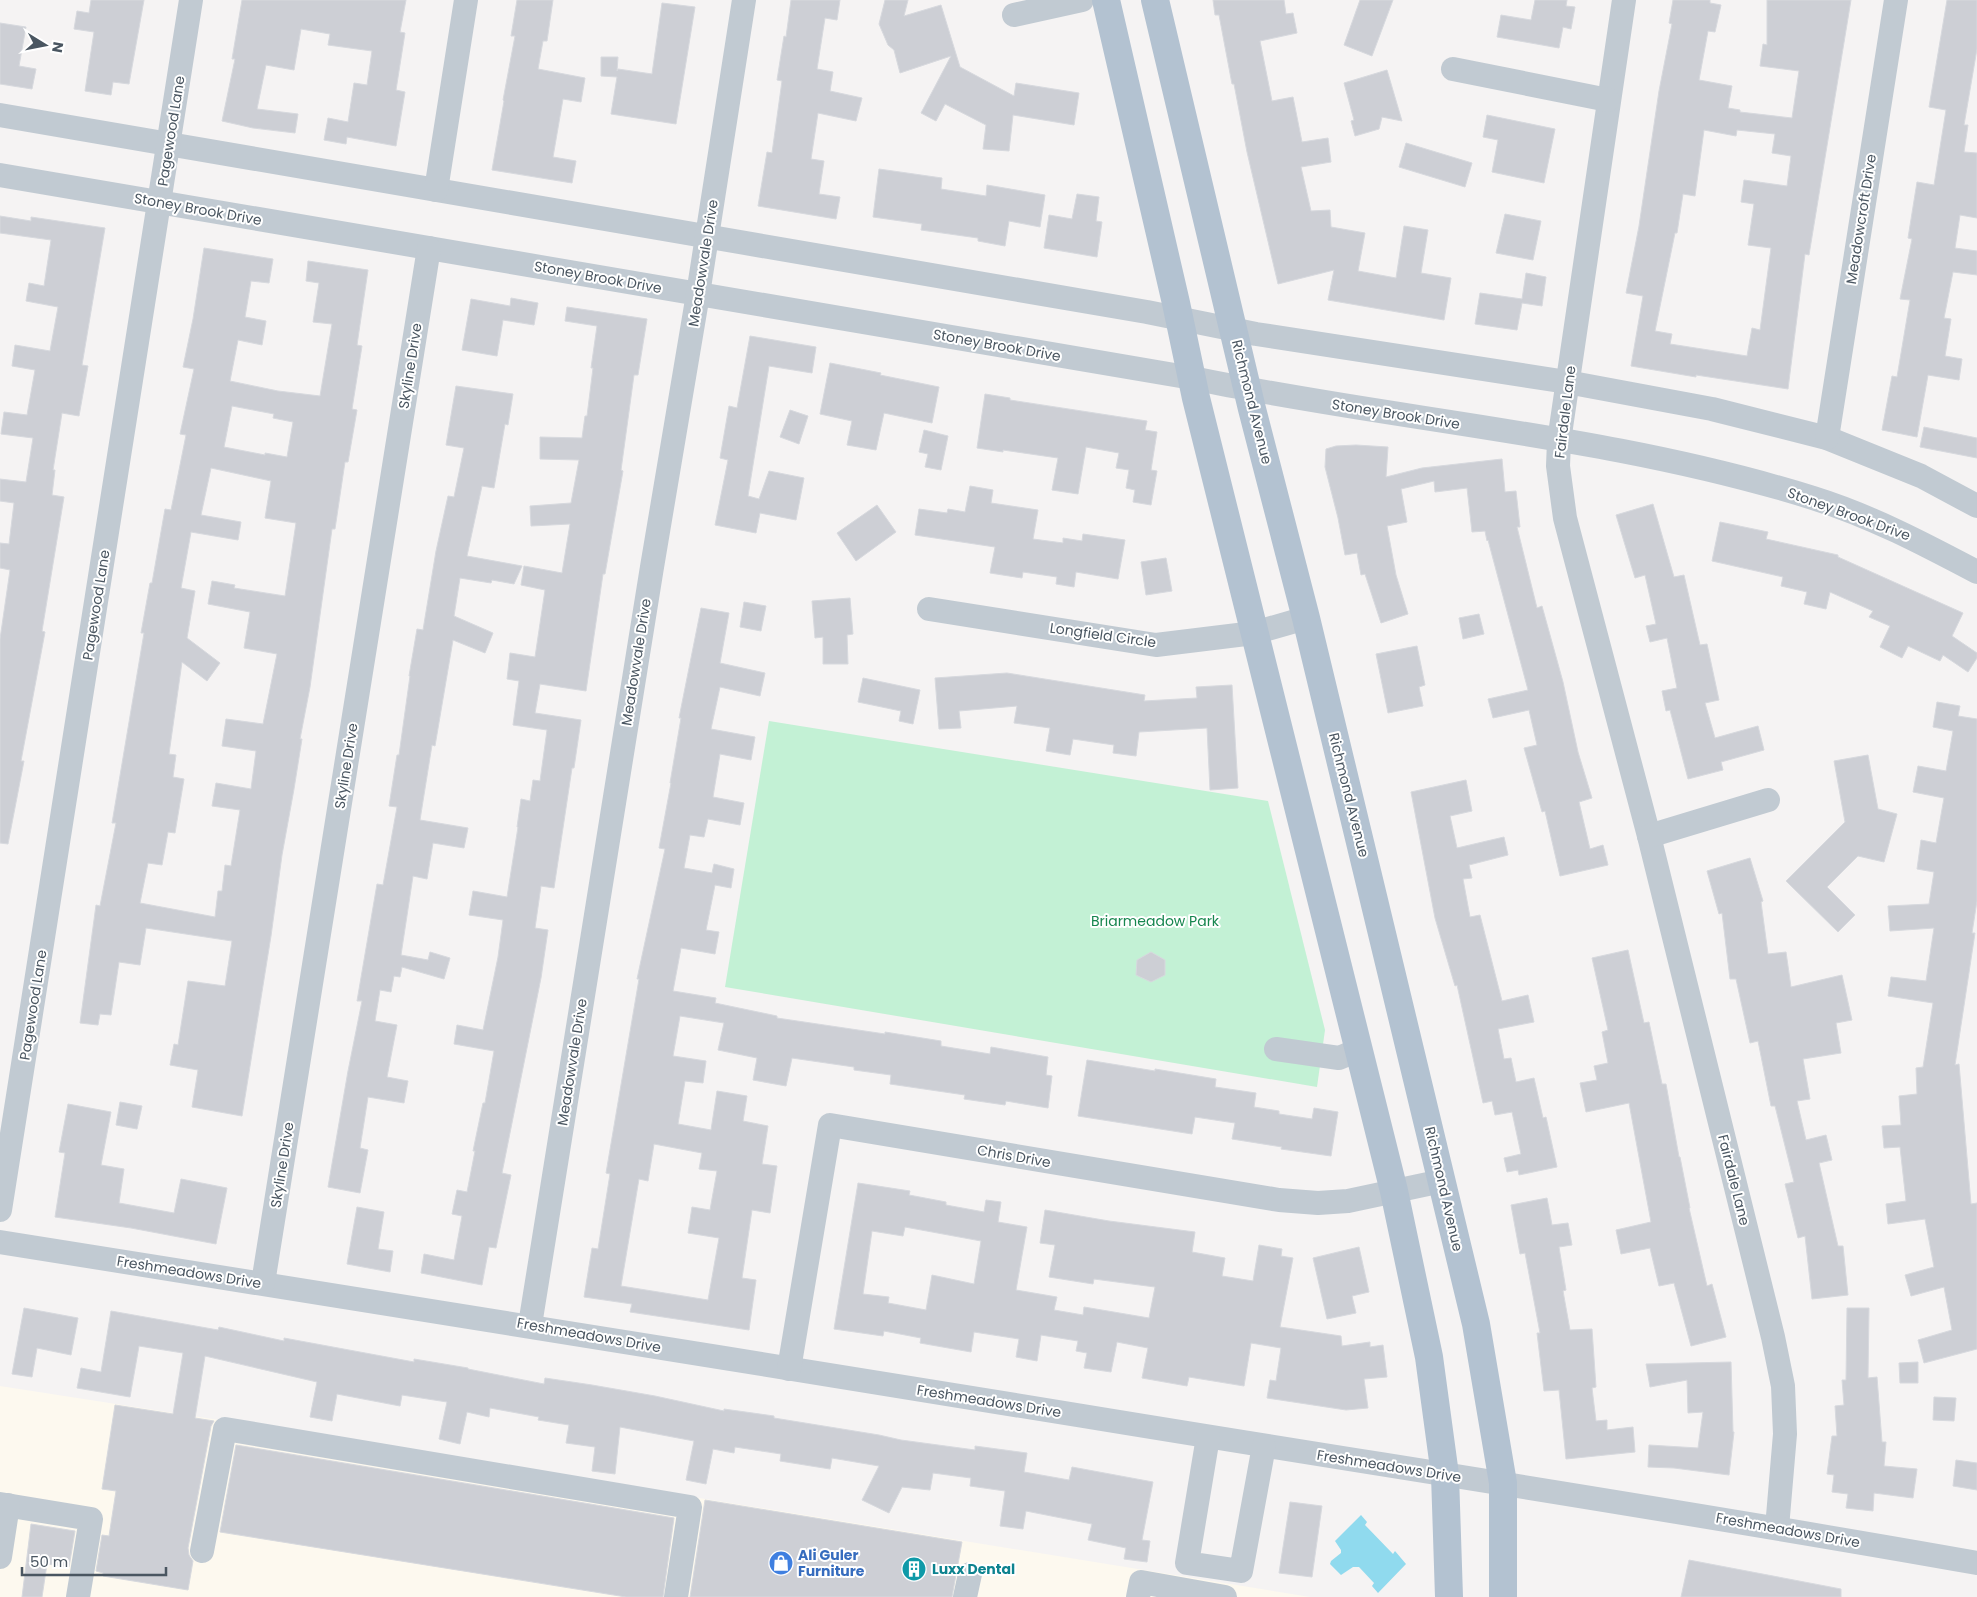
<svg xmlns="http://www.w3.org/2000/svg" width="1977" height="1597" font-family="Poppins,sans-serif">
<rect width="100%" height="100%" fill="#f5f3f3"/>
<path fill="#fdf9ef" d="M0,1386L219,1420L1310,1597H0Z"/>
<path fill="#c3f1d5" d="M769,721L1268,801L1325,1030L1317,1087L725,987Z"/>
<path fill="#90daee" d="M1361,1515L1367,1522L1365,1525L1393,1554L1395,1551L1406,1564L1378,1593L1372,1586L1374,1583L1359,1567H1353L1341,1575L1330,1564L1331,1561L1341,1553V1550L1335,1541Z"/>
<g fill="#cdcfd5" stroke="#d7d9de" fill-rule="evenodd">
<path d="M91,0H144L129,84L113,82L111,95L85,91L94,32L74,29L77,11L89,13Z"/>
<path d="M242,0H406L400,32L405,33L396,90L405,92L396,146L347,137L346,144L324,140L328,118L348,122L354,83L367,85L372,51L328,45L330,34L301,29L294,70L266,65L257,109L298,114L295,133L253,128L222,121L235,59H232Z"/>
<path d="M517,0H553L547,41H543L538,69L585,78L581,102L563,99L553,157L576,161L572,183L492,170L504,101L503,100L515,36H511Z"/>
<path d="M791,0H840L837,20L825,18L817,69L833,72L830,91L862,98L856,121L818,113L811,159L824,161L819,194L840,197L836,219L758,206L767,152L772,153L782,81L777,80L784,36L786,37Z"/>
<path d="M885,0H908L904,16L941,5L960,67L1014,96L1016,83L1079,93L1074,125L1013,115L1009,151L983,149L986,125L945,104L936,121L921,113L951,56L900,73L894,50L888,45L879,24Z"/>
<path d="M1213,0H1284L1286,14L1293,13L1297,33L1260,41L1272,101L1293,97L1302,142L1328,138L1331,162L1301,167L1311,211L1330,210L1331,227L1365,233L1358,271L1396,278L1404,226L1428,230L1421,273L1451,278L1444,320L1328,300L1334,270L1278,284L1247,152L1234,84H1232L1219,15H1215Z"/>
<path d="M1360,0H1393L1372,56L1344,45Z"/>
<path d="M1535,0H1567L1566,6L1575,7L1571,29L1563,27L1559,48L1497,37L1501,15L1531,20Z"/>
<path d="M1673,0H1710V3L1721,5L1715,32L1708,31L1699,80L1732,86L1728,108L1740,110V112L1792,118L1799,71L1760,66L1763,44L1767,45V0H1851L1809,255L1805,254L1788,389L1696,375V377L1631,366L1643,296L1626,293L1639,226L1659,91L1672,24L1669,23ZM1704,130L1736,136L1737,130L1775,134L1772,153L1791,156L1787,186L1744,180L1741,202L1754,204L1748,245L1771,248L1760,330L1752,328L1747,356L1670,344L1672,334L1655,331L1675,233H1677L1683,194L1695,196Z"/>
<path d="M1947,0H1977V49L1964,125H1968L1964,152L1977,153V218L1960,215L1955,248L1977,251V275L1953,272L1944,318L1951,319L1945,356L1962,359L1959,380L1928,375L1917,437L1882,430L1892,376L1897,377L1910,300L1900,299L1912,239L1908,238L1917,182L1934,185L1946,110L1929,107Z"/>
<path d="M662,3L695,7L676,124L611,114L617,77L601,76V57H618L617,71L618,69L652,74Z"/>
<path d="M0,23L26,27L19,66L36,69L32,89L0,84Z"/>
<path d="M1387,70L1402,121L1382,117L1379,129L1355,136L1351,121L1354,120L1344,83Z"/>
<path d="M1487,115L1555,129L1544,183L1492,172L1498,140L1483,137Z"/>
<path d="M1406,143L1472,163L1465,187L1399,167Z"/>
<path d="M879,169L942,178L941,189L986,196L987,185L1045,195L1040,227L1009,221L1005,246L978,241V238L921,230L922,224L873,217Z"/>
<path d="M1077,194L1099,197L1096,221L1102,222L1097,257L1044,248L1049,215L1072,219Z"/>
<path d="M1505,214L1541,221L1533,260L1496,253Z"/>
<path d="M0,216L31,221V217L105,228L82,365L88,366L79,416L62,413L53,470H55L52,495L64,497L42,631L45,632L21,761H24L8,844L0,843V639L10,570L0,568V543L9,544L14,503L0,501V479L26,482L33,438L1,434L4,412L27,415L35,370L12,366L15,345L50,351L58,307L26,301L29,283L44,286L51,240L0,233Z"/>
<path d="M204,248L273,259L269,283L251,281L245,317L266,321L262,345L238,340L230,381L278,391L320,396L332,324L313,322L319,283L306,281L308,261L368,270L357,345L362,346L352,409L357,410L348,462H345L335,529H332L310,687L300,739H302L294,789L282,855L271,936L242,1116L192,1107L198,1070L170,1065L174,1044L178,1045L188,981L225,986L232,941L146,928L140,965L119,962L111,1015L100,1014L98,1025L80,1023L96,905L100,906L116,823H112L144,633H141L150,583H152L165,509L171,510L186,435L180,434L194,369L183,367L193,319ZM232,406L274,414L273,418L293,422L287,457L265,453V455L224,447ZM211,468L271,481L265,518L296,523L285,596L234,588L235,585L212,581L208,604L250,612L244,648L277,654L263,724L226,719L222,746L256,751L251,789L216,783L212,806L240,810L231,866L225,865L222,891H218L215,917L140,903L148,863L162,865L168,832L175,833L184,779L173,777L176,755L169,754L182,662L207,681L220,663L187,638L195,591L181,588L191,532L238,540L241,522L201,515Z"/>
<path d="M1526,273L1546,277L1542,306L1522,303L1517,330L1475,324L1480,293L1522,299Z"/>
<path d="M511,298L538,303L534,325L503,320L497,356L462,350L471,299L510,306Z"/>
<path d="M567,307L647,319L638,375H634L621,470L623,471L605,574H603L586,691L540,684L535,713L581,720L574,768H572L554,888L541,886L535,928L548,930L541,978L502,1173L511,1175L496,1248L489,1247L482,1285L421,1273L424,1254L454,1260L462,1216L452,1214L457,1190L467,1192L475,1151H473L483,1103H485L494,1051L454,1044L457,1025L483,1030L498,957L503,920L469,915L473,891L507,897L518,827H517L521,799L530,801L533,780L540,781L547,730L513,725L519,681L507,679L510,653L535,657L545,590L521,585L524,566L562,573L570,524L531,526L530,506L571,503L579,460L540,459V437L582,438L585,416H587L593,368H591L597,326L565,321Z"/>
<path d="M750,336L816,347L812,373L769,366L748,496L759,499L769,471L804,478L796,520L760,513L756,533L715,525L728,460L720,458L729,406L737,408Z"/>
<path d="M830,363L881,373L880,375L939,387L932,423L884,413L876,450L847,445L852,421L820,414Z"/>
<path d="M456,386L513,394L508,425L505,424L494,488L482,486L467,556L522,566L514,584L492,580L491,583L460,578L454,616L493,633L485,653L453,640L435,746L432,745L420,820L468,828L464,848L433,843L427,879L413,876L401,955L428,960L430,952L450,958L444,979L402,967L400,977L394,976L391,992L380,990L375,1021L397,1025L387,1077L408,1081L404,1103L368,1097L360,1148L368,1150L360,1193L328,1187L348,1071L362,1001H357L377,884L383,885L397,807L389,806L397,755H399L410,676H409L417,629L423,630L436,551L448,496L454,497L464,448L446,445Z"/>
<path d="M985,394L1010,398V400L1147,421L1145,430L1157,432L1151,470L1157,471L1151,505L1133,502L1135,490L1126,488L1129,470L1116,468L1119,453L1086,447L1078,494L1052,490L1058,458L1003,450V452L977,448Z"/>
<path d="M790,410L808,416L799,444L780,437Z"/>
<path d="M1924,427L1977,438V458L1920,447Z"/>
<path d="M924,430L948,436L941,470L925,467L928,454L919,452Z"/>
<path d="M1356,445L1388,447L1386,477L1422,468L1502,459L1505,492L1516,491L1520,527H1517L1537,608L1542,606L1563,682L1578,752L1592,798L1579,802L1590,849L1603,845L1608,865L1560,876L1545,811L1542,812L1524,748L1537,745L1529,710L1493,718L1488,699L1528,690L1488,540L1487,541L1485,531L1472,532L1467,488L1435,492L1434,481L1401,489L1407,522L1387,526L1396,575L1408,614L1381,623L1365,574L1361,575L1357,553L1345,555L1338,518L1325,467L1326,449L1336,446Z"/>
<path d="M970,486L993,490L991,503L1038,510L1033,539L1063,543V538L1082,541L1083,534L1125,540L1118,579L1076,572L1074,587L1056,584L1057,577L1023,572L1022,578L990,573L995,547L915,535L919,509L947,513L948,509L965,512Z"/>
<path d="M1653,504L1674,577L1684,575L1700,645L1707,644L1719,700L1705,703L1715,738L1758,726L1764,750L1721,762L1723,770L1688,779L1670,710L1666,711L1662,691L1677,688L1667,638L1650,642L1646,626L1656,624L1645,575L1635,578L1616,515Z"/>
<path d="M877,505L896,532L856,561L837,533Z"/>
<path d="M1720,522L1768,532L1766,539L1838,555V557L1963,613L1952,636L1977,653V658L1968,672L1943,655L1940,661L1908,646L1902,658L1880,647L1890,626L1869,617L1873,611L1830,592L1826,609L1804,604L1807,592L1781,586L1783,577L1712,561Z"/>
<path d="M1166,558L1172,591L1146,595L1141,562Z"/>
<path d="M850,598L853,634L847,635L848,664H823V637L815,638L812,601Z"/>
<path d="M744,602L766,606L761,631L740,627Z"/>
<path d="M701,608L729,613L720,663L765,673L760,696L720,687L711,729L755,737L751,760L720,754L713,797L744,803L740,825L708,819L704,837L690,835L684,868L712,873L714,864L734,869L731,888L715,885L706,930L719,932L715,954L681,948L673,991L716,998L715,1003L777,1016V1018L885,1034V1032L941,1041V1046L990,1054L991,1047L1048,1057L1046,1075L1052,1076L1048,1108L1006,1101L1005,1105L964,1099L965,1095L890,1084L891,1075L854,1070V1067L792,1058L786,1086L753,1080L757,1058L718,1050L724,1023L680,1016L673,1056L706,1061L703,1083L685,1081L678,1124L711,1130L717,1091L747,1096L743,1121L768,1126L762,1164L777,1166L770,1213L752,1210L742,1278L756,1280L749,1330L630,1312L632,1304L584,1297L592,1248L598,1249L610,1174L606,1173L639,979H637L665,849L659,848L671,783H670L681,718H679ZM654,1144L702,1153L699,1169L717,1171L710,1210L692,1207L688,1233L719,1238L708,1300L621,1286L639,1179L648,1181Z"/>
<path d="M1479,614L1484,634L1463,639L1459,618Z"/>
<path d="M1417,646L1425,685L1419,687L1423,706L1388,713L1376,654Z"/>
<path d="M1007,673L1145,695L1144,701L1197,698L1196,687L1232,685L1238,788L1210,790L1207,728L1139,732L1136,756L1113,753L1114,745L1073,739L1070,755L1046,751L1050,728L1014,723L1017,706L959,711L961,728L939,729L935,678Z"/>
<path d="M863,678L920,690L913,724L899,721L901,711L858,702Z"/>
<path d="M1937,702L1960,706L1958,716L1977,719V901L1972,933H1975L1955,1065L1959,1064L1971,1204L1977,1203V1349L1924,1363L1918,1340L1952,1330L1944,1287L1911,1296L1905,1275L1934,1267L1925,1219L1888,1224L1886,1204L1906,1201L1900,1147L1884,1148L1882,1126L1901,1125L1899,1096L1917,1094L1916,1068L1923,1067L1933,1003L1888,996L1891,977L1926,981L1934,928L1890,931L1888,906L1929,904L1934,872L1917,869L1921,840L1936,843L1944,798L1913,792L1918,766L1946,771L1953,731L1933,727Z"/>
<path d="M1868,755L1878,809L1897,814L1884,862L1858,856L1827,887L1855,915L1838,932L1786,881L1845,822L1834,761Z"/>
<path d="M1466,780L1472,811L1450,816L1457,848L1504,837L1508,855L1469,865L1472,878L1463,879L1470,917L1480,915L1502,1001L1528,995L1534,1022L1498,1029L1504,1059L1511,1058L1516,1082L1534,1078L1543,1118L1546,1117L1557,1167L1519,1175L1518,1170L1507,1172L1504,1158L1521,1154L1512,1112L1495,1115L1492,1101L1483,1103L1457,985L1455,986L1435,918L1411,792Z"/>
<path d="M1750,858L1763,901L1761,902L1768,954L1786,952L1791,987L1842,975L1852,1020L1836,1023L1841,1053L1803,1059L1810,1099L1797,1101L1806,1140L1826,1135L1832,1160L1819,1163L1838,1246H1843L1848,1295L1812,1299L1805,1236L1798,1238L1785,1184L1794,1182L1775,1106H1771L1758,1041L1750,1043L1736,979H1730L1722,913L1719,914L1707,871Z"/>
<path d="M1628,950L1644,1023L1649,1022L1662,1084H1666L1679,1157H1680L1690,1208H1689L1707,1286L1712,1284L1726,1337L1691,1346L1674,1283L1659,1286L1650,1248L1621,1254L1616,1230L1651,1222L1629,1103L1586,1112L1580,1083L1597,1080L1594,1066L1608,1063L1602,1032L1608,1030L1592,958Z"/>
<path d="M1151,952L1165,960V975L1151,982L1136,975L1137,960Z"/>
<path d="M1087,1060L1155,1071V1069L1216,1079L1215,1087L1256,1093L1254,1107L1279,1111V1114L1312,1119L1314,1108L1338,1112L1331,1156L1281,1149L1282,1147L1232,1139L1235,1123L1195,1117L1192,1134L1078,1116Z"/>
<path d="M120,1102L142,1106L137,1129L116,1125Z"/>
<path d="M68,1104L111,1112L101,1165L124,1169L119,1203L174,1213L181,1179L227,1188L216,1244L131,1228L55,1217L65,1153L59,1152Z"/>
<path d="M858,1183L910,1191L909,1195L946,1202V1205L984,1212L986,1200L1001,1202L998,1222L1027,1227L1016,1290L1057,1297L1054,1310L1083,1315L1084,1307L1149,1318L1155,1287L1094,1279L1093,1284L1049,1277L1055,1245L1040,1243L1045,1210L1109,1221L1195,1232L1192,1252L1225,1258L1222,1276L1253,1281L1259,1245L1282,1249L1281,1256L1293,1258L1280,1327L1341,1336L1342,1346L1370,1342V1347L1383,1345L1387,1377L1364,1379L1368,1408L1346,1410L1267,1398L1270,1380L1276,1381L1281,1348L1251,1343L1244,1386L1189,1377L1187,1386L1142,1378L1148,1348L1117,1342L1111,1372L1084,1368L1087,1353L1076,1351L1078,1341L1041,1335L1037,1361L1016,1357L1019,1339L974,1332L971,1352L920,1343L921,1338L884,1331L883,1336L834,1329ZM905,1227L981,1241L974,1284L932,1275L926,1310L888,1303L889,1297L863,1294L872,1231L903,1236Z"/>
<path d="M1547,1198L1552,1225L1568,1223L1572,1245L1559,1247L1566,1290L1563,1291L1570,1330L1592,1329L1596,1387L1592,1388L1596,1421L1607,1420V1430L1633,1427L1635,1452L1566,1459L1559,1390L1544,1391L1537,1333H1540L1525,1253L1520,1254L1511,1205Z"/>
<path d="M357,1207L384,1212L378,1249L393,1251L390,1272L347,1264Z"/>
<path d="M1359,1247L1369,1292L1352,1296L1356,1313L1327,1319L1313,1258Z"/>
<path d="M24,1308L78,1318L71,1355L37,1348L32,1377L12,1374Z"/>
<path d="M1847,1308H1869L1868,1378L1877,1377L1882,1442H1886L1884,1466L1917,1469L1913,1498L1874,1493L1873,1511L1846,1508L1848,1494L1832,1492L1834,1475L1827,1474L1832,1436H1837L1835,1406L1844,1405L1842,1380H1846Z"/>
<path d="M111,1311L218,1330L219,1327L284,1341V1338L414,1362V1359L468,1368V1369L544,1384L545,1378L592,1385L655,1396L724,1411V1409L774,1416V1418L879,1435L901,1440L975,1450V1446L1027,1453L1024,1472L1069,1480L1072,1467L1153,1482L1142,1540L1150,1541L1147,1562L1124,1559L1126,1548L1088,1540L1092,1524L1026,1511L1023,1529L1000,1526L1005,1491L970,1486L971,1478L933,1473L930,1490L902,1487L889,1513L862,1500L879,1466L832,1458L830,1469L780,1461L781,1454L735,1447L734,1453L713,1449L706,1484L686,1480L694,1441L620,1427L615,1474L592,1471L595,1447L566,1443L569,1425L538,1420L539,1417L490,1408L489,1417L467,1412L460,1444L439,1439L447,1402L402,1395L400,1406L337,1394L332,1421L310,1417L317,1382L205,1356L195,1418L214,1421L211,1426L188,1548L189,1555L193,1561L188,1590L103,1576V1573L96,1571L102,1535L109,1536L116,1491L102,1489L115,1405L173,1414L183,1353L139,1346L130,1397L77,1388L81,1368L101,1372Z"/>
<path d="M1731,1362L1733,1432H1734L1729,1475L1674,1468L1648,1467L1649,1445L1698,1448L1703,1412L1688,1413L1687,1380L1650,1387L1646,1364Z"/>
<path d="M1918,1362V1383H1900L1899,1363Z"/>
<path d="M1934,1397L1956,1398L1954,1421L1933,1420Z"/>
<path d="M236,1445L674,1518L663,1597H626L220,1532Z"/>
<path d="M1956,1460L1977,1463V1490L1953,1486Z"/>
<path d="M705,1500L962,1542L952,1597H690Z"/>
<path d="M1290,1502L1322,1506L1312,1577L1279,1573Z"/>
<path d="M31,1524L75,1531L69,1567L47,1564L42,1597H22Z"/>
<path d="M1689,1560L1841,1589V1597H1681Z"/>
</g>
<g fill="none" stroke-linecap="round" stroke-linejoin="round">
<g stroke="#c1cad2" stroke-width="24">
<path d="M1624,0L1559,441L1558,466L1565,518L1649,836L1773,1337L1783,1386L1785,1434L1777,1528"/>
<path d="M1014,15L1082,0"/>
<path d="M1453,69L1608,100"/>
<path d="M0,115L1147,312L1256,334L1567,382L1712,409L1827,438L1921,476L1977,506"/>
<path d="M0,175L1192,378C1399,421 1612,435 1813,498C1871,516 1924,544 1977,572"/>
<path d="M436,190L466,0"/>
<path d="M1827,438L1896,0"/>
<path d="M929,609L1156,645L1254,633L1306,618"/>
<path d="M1649,836L1768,800"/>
<path d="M1276,1049L1339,1058L1358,1050"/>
<path d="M0,1210L191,0"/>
<path d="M0,1242C361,1298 722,1358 1083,1416C1381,1465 1680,1510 1977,1563"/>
<path d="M263,1283L429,248"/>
<path d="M530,1325L652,567L698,294L744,0"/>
<path d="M789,1369L830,1125L1279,1200L1318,1203L1348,1201L1442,1181"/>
<path d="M1208,1437L1187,1563L1241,1571L1264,1446"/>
<path d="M0,1504L91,1519L78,1597"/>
<path d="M202,1551L225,1429L690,1507L676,1597"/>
<path d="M0,1557L8,1505"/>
<path d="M965,1597L970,1574"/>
<path d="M1138,1597L1141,1582L1225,1597"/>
</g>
<g stroke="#b3c2d1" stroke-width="28">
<path d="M1106,0L1176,303L1196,398L1394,1191L1429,1357L1445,1475L1449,1597"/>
<path d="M1155,0L1252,409L1306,618L1476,1324L1503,1483V1597"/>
</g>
</g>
<defs>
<symbol id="shop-disc" viewBox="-11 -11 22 22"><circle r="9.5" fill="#3f7fe0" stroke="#fff"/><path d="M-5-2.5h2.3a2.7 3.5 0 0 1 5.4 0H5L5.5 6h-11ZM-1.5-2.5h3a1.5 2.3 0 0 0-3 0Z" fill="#fff"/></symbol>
<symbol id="building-disc" viewBox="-11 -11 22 22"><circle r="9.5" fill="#0f9aa8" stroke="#fff"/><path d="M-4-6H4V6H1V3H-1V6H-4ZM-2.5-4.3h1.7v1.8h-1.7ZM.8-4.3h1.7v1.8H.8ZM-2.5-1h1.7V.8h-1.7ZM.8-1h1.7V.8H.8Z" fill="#fff"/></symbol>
</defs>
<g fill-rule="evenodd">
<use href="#shop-disc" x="767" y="1549" width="28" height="28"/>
<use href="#building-disc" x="900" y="1555" width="28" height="28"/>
</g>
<g text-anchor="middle" stroke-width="4" stroke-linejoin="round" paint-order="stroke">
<g font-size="14" fill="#4a5661" stroke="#fff">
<text transform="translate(171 131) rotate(-81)" y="5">Pagewood Lane</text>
<text transform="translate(198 209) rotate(10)" y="5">Stoney Brook Drive</text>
<text transform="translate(1861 219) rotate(-81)" y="5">Meadowcroft Drive</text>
<text transform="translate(703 263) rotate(-81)" y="5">Meadowvale Drive</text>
<text transform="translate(598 277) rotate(10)" y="5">Stoney Brook Drive</text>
<text transform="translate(997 345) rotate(10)" y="5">Stoney Brook Drive</text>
<text transform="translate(410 366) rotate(-81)" y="5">Skyline Drive</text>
<text transform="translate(1252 402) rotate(76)" y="5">Richmond Avenue</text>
<text transform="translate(1565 412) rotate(-83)" y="5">Fairdale Lane</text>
<text transform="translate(1396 414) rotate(9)" y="5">Stoney Brook Drive</text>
<text transform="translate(1849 514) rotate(20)" y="5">Stoney Brook Drive</text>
<text transform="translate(96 605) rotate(-81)" y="5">Pagewood Lane</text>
<text transform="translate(1103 635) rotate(8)" y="5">Longfield Circle</text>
<text transform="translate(636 662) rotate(-81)" y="5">Meadowvale Drive</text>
<text transform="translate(346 766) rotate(-81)" y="5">Skyline Drive</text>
<text transform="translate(1349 795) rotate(76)" y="5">Richmond Avenue</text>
<text transform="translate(33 1005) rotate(-81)" y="5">Pagewood Lane</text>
<text transform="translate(572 1062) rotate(-81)" y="5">Meadowvale Drive</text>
<text transform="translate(1014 1156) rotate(10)" y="5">Chris Drive</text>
<text transform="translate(282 1165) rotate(-81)" y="5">Skyline Drive</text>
<text transform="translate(1734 1180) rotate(76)" y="5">Fairdale Lane</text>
<text transform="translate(1444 1189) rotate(77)" y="5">Richmond Avenue</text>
<text transform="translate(189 1272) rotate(9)" y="5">Freshmeadows Drive</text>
<text transform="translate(589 1335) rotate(10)" y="5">Freshmeadows Drive</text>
<text transform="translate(989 1401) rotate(9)" y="5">Freshmeadows Drive</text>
<text transform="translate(1389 1466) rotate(9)" y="5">Freshmeadows Drive</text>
<text transform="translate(1788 1530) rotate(10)" y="5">Freshmeadows Drive</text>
</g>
<g font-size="14" fill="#17864f" stroke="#fff">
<text x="1155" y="926">Briarmeadow Park</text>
</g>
<g font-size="14" font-weight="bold" fill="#366cbe" stroke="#fff" text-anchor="start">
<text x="798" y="1560">Ali Guler<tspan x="798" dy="16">Furniture</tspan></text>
</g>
<g font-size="14" font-weight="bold" fill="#0d838f" stroke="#fff" text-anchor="start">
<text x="932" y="1574">Luxx Dental</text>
</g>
</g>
<g transform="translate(45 45) rotate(100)" stroke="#ffffff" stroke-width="4" paint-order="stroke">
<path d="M0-4L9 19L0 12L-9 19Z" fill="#4a5661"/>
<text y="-8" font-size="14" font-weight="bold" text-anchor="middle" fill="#4a5661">N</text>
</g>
<path d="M22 1567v8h144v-8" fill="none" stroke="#4a5661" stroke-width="2.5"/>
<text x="30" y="1567" font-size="15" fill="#4a5661" stroke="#ffffff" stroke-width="4" paint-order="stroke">50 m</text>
</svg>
